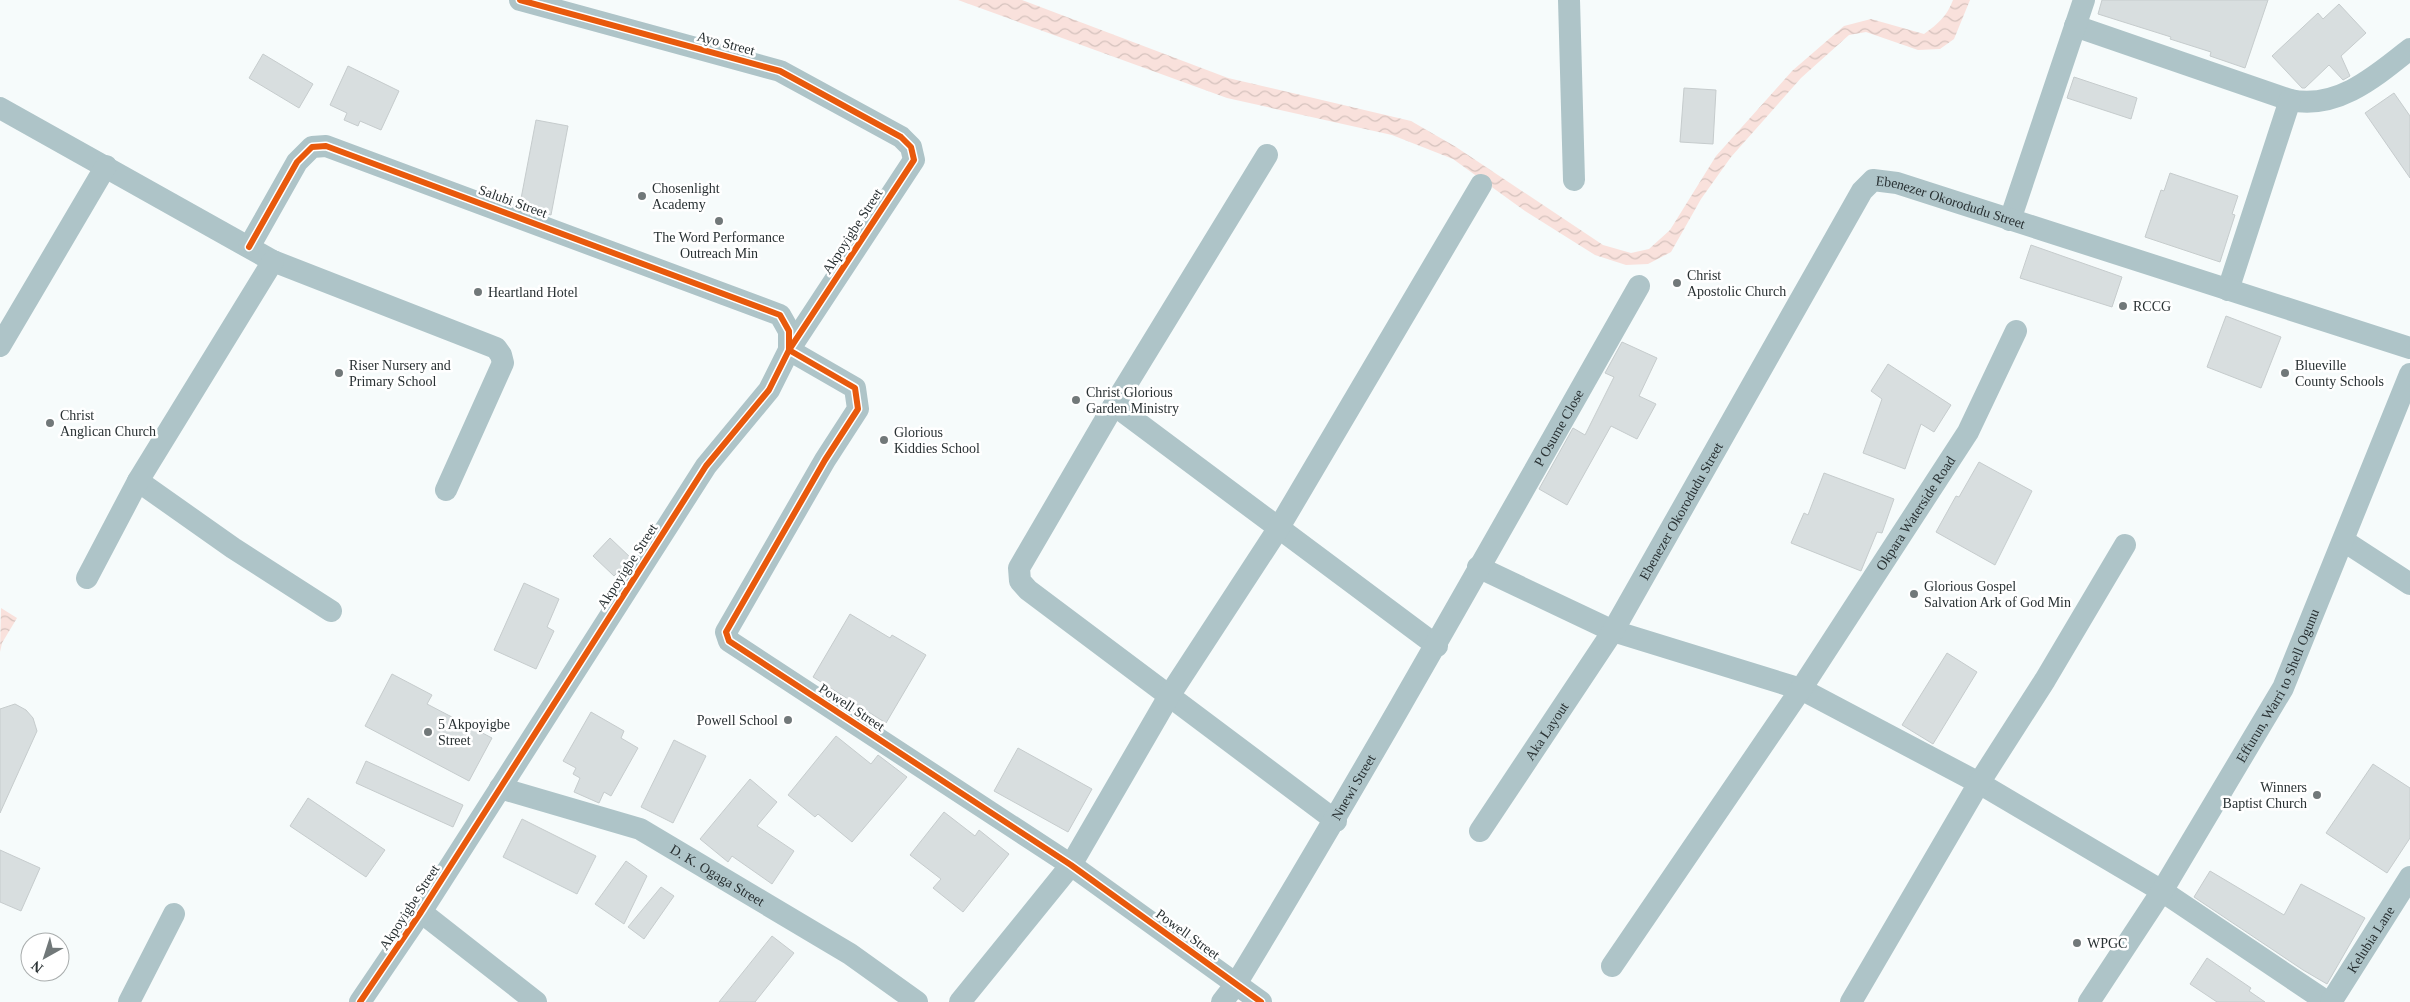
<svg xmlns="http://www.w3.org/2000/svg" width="2410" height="1002" font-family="Georgia,serif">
<defs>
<pattern id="water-waves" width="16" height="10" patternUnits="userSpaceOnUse" patternTransform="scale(1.25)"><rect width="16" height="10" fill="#f9e1dc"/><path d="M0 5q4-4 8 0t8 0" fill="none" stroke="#d5c2bd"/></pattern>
</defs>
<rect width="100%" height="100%" fill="#f6fbfb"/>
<g fill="url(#water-waves)">
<path d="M958,0H1022L1228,78L1411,121L1456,147L1603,245L1631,253L1649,249L1670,230L1716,156L1792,71L1844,26L1871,19L1924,34C1938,24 1947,16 1953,0H1970L1954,39L1940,49L1918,50L1866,32L1849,35L1801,78L1731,157L1701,199L1671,252L1648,264L1626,265L1595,255L1525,211L1453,159L1392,135L1227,98Z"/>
<path d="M1,608L17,618L2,643L0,652Z"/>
</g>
<g fill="#d8dedf" stroke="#c6cccd">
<path d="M2102,0H2268L2245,68L2210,56L2211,52L2170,39L2171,37L2098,14Z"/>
<path d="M2339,4L2366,33L2341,56L2350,76L2343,80L2329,65L2305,88H2302L2272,56L2318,13L2323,19Z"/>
<path d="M263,54L313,84L299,108L249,78Z"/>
<path d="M348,66L399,91L381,130L360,121L358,126L344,120L347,113L330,105Z"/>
<path d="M2074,77L2137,98L2131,119L2067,98Z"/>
<path d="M1684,88L1716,90L1713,144L1680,142Z"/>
<path d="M2394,93L2410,116V178L2365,113Z"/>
<path d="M536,120L568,126L551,215L520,204Z"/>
<path d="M2170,173L2238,196L2232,214L2235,215L2220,262L2145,237L2161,190L2164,191Z"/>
<path d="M2031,245L2122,277L2112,307L2020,278Z"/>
<path d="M2226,316L2281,337L2261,388L2207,367Z"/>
<path d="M1622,342L1657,358L1639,396L1656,404L1637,439L1611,426L1567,505L1539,489L1573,428L1585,435L1614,377L1605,373Z"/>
<path d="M1888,364L1951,405L1934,432L1921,424L1905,469L1863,453L1882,399L1871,391Z"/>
<path d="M1979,462L2032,491L1995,565L1936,532L1956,496L1959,497Z"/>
<path d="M1824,473L1894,499L1882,533L1877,532L1861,571L1791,543L1804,513L1808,515Z"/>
<path d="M610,538L631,558L614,576L593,556Z"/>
<path d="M524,583L559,599L547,627L554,631L536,669L494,650Z"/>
<path d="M850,614L890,638L892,635L926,655L886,723L813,677Z"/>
<path d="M1947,653L1977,672L1933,744L1902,725Z"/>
<path d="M392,674L432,695L427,704L492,738L469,781L365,726Z"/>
<path d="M15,704L26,710L33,718L37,731L0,813V709Z"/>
<path d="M591,712L624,731L621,738L638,748L611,796L604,792L599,803L574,792L580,778L573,774L576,768L563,761Z"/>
<path d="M836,736L871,764L878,755L907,777L852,842L818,814L815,817L788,795Z"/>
<path d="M674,740L706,756L673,823L641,807Z"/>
<path d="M1018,748L1092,789L1068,832L994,791Z"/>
<path d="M366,761L463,805L453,827L356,783Z"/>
<path d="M2373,764L2410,788V838L2387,873L2326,833Z"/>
<path d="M750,779L777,802L757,826L794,851L772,884L732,856L728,862L700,839Z"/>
<path d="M308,798L385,850L366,877L290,826Z"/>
<path d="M944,812L975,836L979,830L1009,854L963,912L933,888L941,879L910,855Z"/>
<path d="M522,819L596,856L577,894L503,857Z"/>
<path d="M0,850L40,868L21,911L0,902Z"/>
<path d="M626,861L647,876L624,924L595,904Z"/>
<path d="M2210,871L2284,915L2301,884L2365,918L2327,984L2303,970L2194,897Z"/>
<path d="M661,887L674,896L644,939L628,927Z"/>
<path d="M772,936L794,953L755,1002H719Z"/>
<path d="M2207,958L2251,988L2249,991L2265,1002H2217L2190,984Z"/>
</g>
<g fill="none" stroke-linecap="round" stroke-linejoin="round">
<g stroke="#aec4c8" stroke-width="22">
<path d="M1569,0L1574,180"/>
<path d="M2075,26L2290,100C2337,110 2375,77 2410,49"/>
<path d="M0,108L273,261L496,348L501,355L503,363L446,490"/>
<path d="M1267,155L1114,405L1019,568L1020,581L1028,590L1336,821"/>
<path d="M2010,220L2084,0"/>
<path d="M249,247L297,162L312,147L326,146L780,315L789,331V350L855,388L858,409L825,460L726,632L729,641L1071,865L1261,1002"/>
<path d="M2228,290L2290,100"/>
<path d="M0,346L106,166"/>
<path d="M1114,405L1437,646"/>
<path d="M138,481L233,548L331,611"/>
<path d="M2344,541L2410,584"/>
<path d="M1478,567L1613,631L1801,689L1979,783L2162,891L2327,1002"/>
<path d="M87,578L138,481L273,261"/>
<path id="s1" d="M500,788L640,829L850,954L917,1002"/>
<path id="s2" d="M1480,831L1613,631L1862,191L1873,180L1897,183L2410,348"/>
<path d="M421,912L536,1002"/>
<path id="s3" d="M1612,966L1801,689L1968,432L2016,331"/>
<path d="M129,1002L174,914"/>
<path d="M360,1002L421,912L706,466L769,390L789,350L914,160L911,147L901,137L780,71L520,0"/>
<path d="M960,1002L1071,865L1169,696L1278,529L1481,185"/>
<path id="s4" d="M1222,1002L1236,984C1376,754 1506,520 1639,286"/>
<path d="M1851,1002L1979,783L2045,680L2125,545"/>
<path id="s5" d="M2089,1002L2162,891L2283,688L2410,374"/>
<path id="s6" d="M2331,1002L2410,877"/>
</g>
<defs>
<g id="cycleway">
<path d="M249,247L297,162L312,147L326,146L780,315L789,331V350L855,388L858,409L825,460L726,632L729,641L1071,865L1261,1002"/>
<path d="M360,1002L421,912L706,466L769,390L789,350L914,160L911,147L901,137L780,71L520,0"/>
</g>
</defs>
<use href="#cycleway" stroke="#fff" stroke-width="9"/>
<use href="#cycleway" stroke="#e8590c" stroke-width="6"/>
</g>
<g fill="#717879" stroke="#fff" stroke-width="2">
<circle cx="642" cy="196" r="5"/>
<circle cx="719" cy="221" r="5"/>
<circle cx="1677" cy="283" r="5"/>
<circle cx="478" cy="292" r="5"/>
<circle cx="2123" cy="306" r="5"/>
<circle cx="339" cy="373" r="5"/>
<circle cx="2285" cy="373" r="5"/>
<circle cx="1076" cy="400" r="5"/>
<circle cx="50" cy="423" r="5"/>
<circle cx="884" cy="440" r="5"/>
<circle cx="1914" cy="594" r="5"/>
<circle cx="788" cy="720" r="5"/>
<circle cx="428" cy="732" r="5"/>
<circle cx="2317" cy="795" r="5"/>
<circle cx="2077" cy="943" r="5"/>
</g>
<g text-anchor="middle" stroke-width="5" stroke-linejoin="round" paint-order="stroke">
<g font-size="14" fill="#293133" stroke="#fff">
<text transform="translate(726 43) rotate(15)" y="5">Ayo Street</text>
<text transform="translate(513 201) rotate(20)" y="5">Salubi Street</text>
<text dy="5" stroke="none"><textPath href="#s2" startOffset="842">Ebenezer Okorodudu Street</textPath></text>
<text transform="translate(852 231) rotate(-57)" y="5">Akpoyigbe Street</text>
<text dy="5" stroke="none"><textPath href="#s4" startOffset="666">P Osume Close</textPath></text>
<text dy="5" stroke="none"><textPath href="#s2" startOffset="378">Ebenezer Okorodudu Street</textPath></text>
<text dy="5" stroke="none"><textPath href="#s3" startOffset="545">Okpara Waterside Road</textPath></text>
<text transform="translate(627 566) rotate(-57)" y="5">Akpoyigbe Street</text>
<text dy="5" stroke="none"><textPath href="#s5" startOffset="369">Effurun, Warri to Shell Ogunu</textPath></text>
<text transform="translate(852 707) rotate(33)" y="5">Powell Street</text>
<text dy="5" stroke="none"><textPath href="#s2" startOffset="120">Aka Layout</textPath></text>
<text dy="5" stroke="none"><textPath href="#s4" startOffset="252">Nnewi Street</textPath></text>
<text dy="5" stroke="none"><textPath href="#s1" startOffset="236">D. K. Ogaga Street</textPath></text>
<text transform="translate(409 907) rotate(-57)" y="5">Akpoyigbe Street</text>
<text transform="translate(1188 934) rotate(36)" y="5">Powell Street</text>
<text dy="5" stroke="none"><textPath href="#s6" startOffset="74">Kelubia Lane</textPath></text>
</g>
<g font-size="14" fill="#293133" stroke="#fff" text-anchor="start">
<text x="652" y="193">Chosenlight<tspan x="652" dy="16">Academy</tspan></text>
<text x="719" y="242" text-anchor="middle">The Word Performance<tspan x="719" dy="16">Outreach Min</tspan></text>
<text x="1687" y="280">Christ<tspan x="1687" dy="16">Apostolic Church</tspan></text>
<text x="488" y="297">Heartland Hotel</text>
<text x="2133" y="311">RCCG</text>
<text x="349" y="370">Riser Nursery and<tspan x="349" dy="16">Primary School</tspan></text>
<text x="2295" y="370">Blueville<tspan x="2295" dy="16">County Schools</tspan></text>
<text x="1086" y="397">Christ Glorious<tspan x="1086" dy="16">Garden Ministry</tspan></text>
<text x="60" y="420">Christ<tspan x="60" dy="16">Anglican Church</tspan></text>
<text x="894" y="437">Glorious<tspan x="894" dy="16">Kiddies School</tspan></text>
<text x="1924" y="591">Glorious Gospel<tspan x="1924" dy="16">Salvation Ark of God Min</tspan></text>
<text x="778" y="725" text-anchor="end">Powell School</text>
<text x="438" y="729">5 Akpoyigbe<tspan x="438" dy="16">Street</tspan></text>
<text x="2307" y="792" text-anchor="end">Winners<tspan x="2307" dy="16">Baptist Church</tspan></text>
<text x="2087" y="948">WPGC</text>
</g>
</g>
<g transform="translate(45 957) rotate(219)"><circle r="24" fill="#ffffff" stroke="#a9adad"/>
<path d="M0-4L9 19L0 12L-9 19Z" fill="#717879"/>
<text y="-8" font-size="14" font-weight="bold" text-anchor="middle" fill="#293133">N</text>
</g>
</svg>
